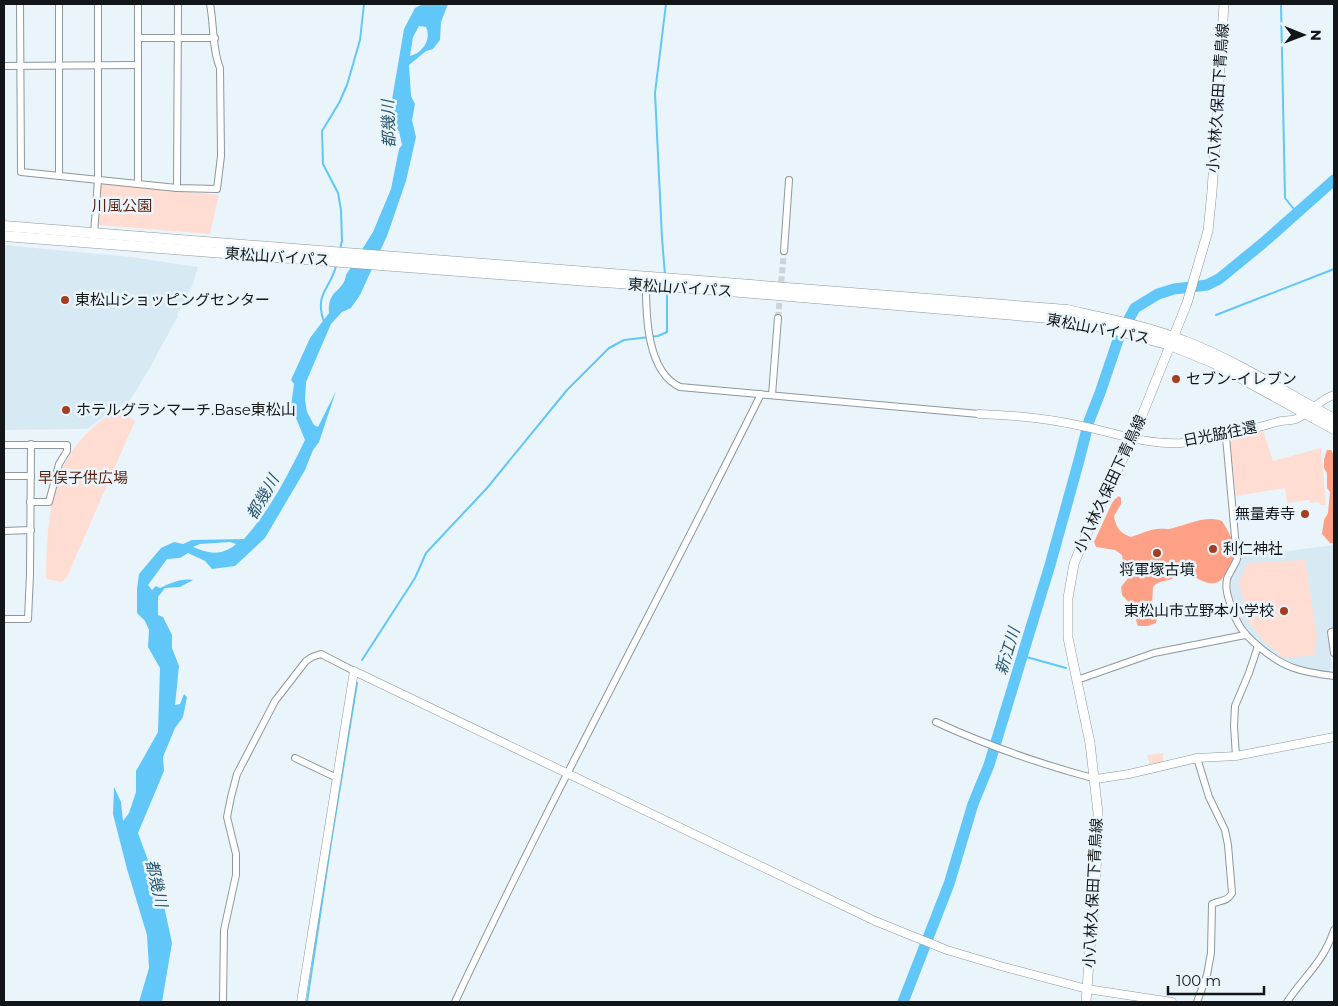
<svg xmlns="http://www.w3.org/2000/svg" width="1338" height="1006" font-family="Montserrat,'Noto Sans JP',sans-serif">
<rect width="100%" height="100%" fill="#eaf5fb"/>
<g fill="#d7eaf4">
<path d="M4,245L131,257L198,267L193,284L177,315L178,316L148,371L129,402L109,413L87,429L4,430Z"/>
<path d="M1334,545V627H1328L1327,630L1332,668L1327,672L1303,669L1274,655L1249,633L1239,621L1235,614L1231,594V579L1241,559V551H1287Z"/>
</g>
<g fill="#ffddd3">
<path d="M103,183L219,195L210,234L98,225L101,185Z"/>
<path d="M119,409L135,421L67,577L62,582L46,579C47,508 51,448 119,409Z"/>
<path d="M1263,430L1273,461L1321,448L1326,505H1320L1319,502L1310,503L1309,500L1287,503L1285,488L1236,496L1230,442L1233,439Z"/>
<path d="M1305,560L1317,636L1314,655L1284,658L1264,641L1248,621L1239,583L1247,563Z"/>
<path d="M1163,753V763L1150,766L1147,755Z"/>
</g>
<g fill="#fea086">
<path d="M1327,450H1331L1334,455V543H1330L1322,534L1324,520L1328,513L1330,492L1327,488V473L1324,468V459Z"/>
<path d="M1119,496L1121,498V504L1114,516C1116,528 1120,533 1131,537C1140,534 1148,530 1157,529C1162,528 1168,530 1173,528C1188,525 1205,515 1222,521C1233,538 1240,553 1227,571C1226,573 1223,578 1221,580C1211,589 1194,577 1186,571C1178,572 1177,576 1172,579C1164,582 1159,580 1153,587L1152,606L1158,616L1156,623L1148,626H1138L1136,620V610L1122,595L1121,587L1129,577V567L1123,562L1122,555L1115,550L1096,547L1094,542L1112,503L1115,499Z"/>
</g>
<path fill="#60c7f8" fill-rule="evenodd" d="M423,4H448L441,22L440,40L433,49L426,51L409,65L411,96L415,104L412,120L416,137L406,181L387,236L360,295L351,308L342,312L331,324L306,382L305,400L307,412L314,425L318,427L336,391L319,442L313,450L305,470L265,538L235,566L212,569L205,561L188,553L180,558L167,559L148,585L152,590L156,586L160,588C171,583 181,578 193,580L180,587L165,588L158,597V615L163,617L172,635V648L179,666L175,705L180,704L184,694L187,697L183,717L175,728L163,757L164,771L138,833L163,901L172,943L162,1002H139L149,968L147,935L127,869L113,814L114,787L121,802L123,821L129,813L136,792V771L158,732L160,668L148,647L149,630L145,621L137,613V589L139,574L161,548L174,542L183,544L192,540L244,539C270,510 288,475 305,440L291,406L294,384L291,380L310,338L329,313C327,289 344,292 346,275L373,232L391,189L399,149L402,145L399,131L388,123L404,29L415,8ZM419,26L426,27C432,40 422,53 410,56L413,37ZM230,542L236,544C222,556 209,554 193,547L200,544Z"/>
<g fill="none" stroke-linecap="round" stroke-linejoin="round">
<g stroke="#60c7f8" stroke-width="2">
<path d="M1281,4L1285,198L1297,213"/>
<path d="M340,249L342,241L341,210L338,193L323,164L322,131L339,103L347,85L360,40L364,4"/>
<path d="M665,275L662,238L655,93L666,4"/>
<path d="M1216,315L1334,269"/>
<path d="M324,322C314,293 330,290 336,266"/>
<path d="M1023,656L1066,668"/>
<path d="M362,660L415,578L426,553L487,488L567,390L609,348L624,340L658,336L667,332V290"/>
<path d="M307,1002L331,842L357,683"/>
</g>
<path stroke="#60c7f8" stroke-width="11" d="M903,1002L949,884L973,804L989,765L1050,565L1078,464L1089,421L1100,393L1119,337L1135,308L1158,294L1174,289L1207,285L1219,279L1263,243L1334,180"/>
<path stroke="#cad4d9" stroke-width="6" stroke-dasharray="6 3" stroke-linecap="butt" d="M778,318L784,251"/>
<defs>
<g id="minor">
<path d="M20,4L21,172L177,188L217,189L221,156L220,68C212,49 214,24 210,4"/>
<path d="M138,4V38H215"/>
<path d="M4,66L138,65"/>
<path d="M59,176V4"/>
<path d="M138,184V38"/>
<path d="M177,188L178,4"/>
<path d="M94,234L98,179V4"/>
<path d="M784,251L789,180"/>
<path d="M646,286C646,316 647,372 680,387L979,414"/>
<path d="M772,395L778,318"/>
<path d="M1226,437L1237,559C1235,565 1228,575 1227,579C1225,589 1228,597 1231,606C1237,625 1243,633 1258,646C1284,668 1300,672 1334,676"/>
<path d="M4,445H67V451L59,464L49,502H30"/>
<path d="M4,476H31"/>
<path d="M4,531L31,530"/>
<path d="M4,619H28L30,574L31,444"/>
<path d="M1334,631L1331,632L1334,653"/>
<path d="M1077,680L1154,653L1245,635"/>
<path d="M936,722C988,746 1040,764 1096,779"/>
<path d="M1236,756L1234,726L1235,706L1249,673L1258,646"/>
<path d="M295,758L337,778"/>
<path d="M223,1002L224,930L236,875V854L227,817L231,797L237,774L275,701L306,661L312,657L321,654L354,671"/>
<path d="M455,1002C551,797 660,598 761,394"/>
<path d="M1197,1002L1207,975L1211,953L1212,904C1219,900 1228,902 1232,893L1228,845L1225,830L1209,797L1197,758"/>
<path d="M1287,1002C1305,975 1323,963 1334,930"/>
</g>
<g id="tertiary">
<path d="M979,414C1012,415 1044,418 1077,425C1112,432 1145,445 1181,443C1215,440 1245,431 1277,422C1283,420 1290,421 1296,419C1310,413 1320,399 1334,395"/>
<path d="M1096,779L1129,774L1197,758L1236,756L1334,737"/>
<path d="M301,1002L354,671L875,921L947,950L1004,967L1087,989L1172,1002"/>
</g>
<path id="secondary" d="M1086,1002L1098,842V813L1090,743L1068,638V598L1074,564L1082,544L1135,433L1187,303L1208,231L1212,191L1224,4"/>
<g id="trunk">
<path d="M4,226L1067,310C1108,319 1150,327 1189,343C1239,363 1286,393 1334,419"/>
<path d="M4,236L588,281L694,288L1050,318L1108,328L1170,345L1214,363L1334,429"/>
</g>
</defs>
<use href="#minor" stroke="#8d979d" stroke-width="8"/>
<use href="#tertiary" stroke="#8d979d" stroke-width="9"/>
<use href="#secondary" stroke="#8d979d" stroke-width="10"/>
<use href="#trunk" stroke="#8d979d" stroke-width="11"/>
<use href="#minor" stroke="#fff" stroke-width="6"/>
<use href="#tertiary" stroke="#fff" stroke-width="8"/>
<use href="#secondary" stroke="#fff" stroke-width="9"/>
<use href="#trunk" stroke="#fff" stroke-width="10"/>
</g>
<g fill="#a53d20" stroke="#eaf5fb" stroke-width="2">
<circle cx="65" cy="300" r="5"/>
<circle cx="1176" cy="379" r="5"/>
<circle cx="66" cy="410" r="5"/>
<circle cx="1305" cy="514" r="5"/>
<circle cx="1213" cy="549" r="5"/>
<circle cx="1157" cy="553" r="5"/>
<circle cx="1284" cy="611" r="5"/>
</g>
<g text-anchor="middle" stroke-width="5" stroke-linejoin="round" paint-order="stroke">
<g font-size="15" fill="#121618" stroke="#eaf5fb">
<text transform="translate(1218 98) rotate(-86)" y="5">小八林久保田下青鳥線</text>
<text transform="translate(277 257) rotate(4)" y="5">東松山バイパス</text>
<text transform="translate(680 288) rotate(4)" y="5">東松山バイパス</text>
<text transform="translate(1098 329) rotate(11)" y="5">東松山バイパス</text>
<text transform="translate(1220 434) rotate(-11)" y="5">日光脇往還</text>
<text transform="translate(1110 484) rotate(-65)" y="5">小八林久保田下青鳥線</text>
<text transform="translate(1093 893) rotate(-87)" y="5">小八林久保田下青鳥線</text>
</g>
<g font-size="15" fill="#571e0e" stroke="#eaf5fb">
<text x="122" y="211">川風公園</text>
<text x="83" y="483">早俣子供広場</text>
</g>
<g font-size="15" fill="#121618" stroke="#eaf5fb" text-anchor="start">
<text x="75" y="305">東松山ショッピングセンター</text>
<text x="1186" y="384">セブン-イレブン</text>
<text x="76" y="415">ホテルグランマーチ.Base東松山</text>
<text x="1295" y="519" text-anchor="end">無量寿寺</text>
<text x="1223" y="554">利仁神社</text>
<text x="1157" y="575" text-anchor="middle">将軍塚古墳</text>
<text x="1274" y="616" text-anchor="end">東松山市立野本小学校</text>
</g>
<g font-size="16" font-style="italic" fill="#2a566b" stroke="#eaf5fb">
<text transform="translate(388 124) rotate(-92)" y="6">都幾川</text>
<text transform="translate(262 497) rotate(-60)" y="6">都幾川</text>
<text transform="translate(1007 651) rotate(-73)" y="6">新江川</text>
<text transform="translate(157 883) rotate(77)" y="6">都幾川</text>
</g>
</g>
<rect width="1338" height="1006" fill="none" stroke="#121618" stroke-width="10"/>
<g transform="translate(1303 35) rotate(91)" stroke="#eaf5fb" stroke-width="4" paint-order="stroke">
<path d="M0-4L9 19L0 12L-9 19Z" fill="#121618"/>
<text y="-8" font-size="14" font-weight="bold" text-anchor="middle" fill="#121618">N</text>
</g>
<path d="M1168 986v8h96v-8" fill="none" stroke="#121618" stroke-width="2.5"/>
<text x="1176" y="986" font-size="15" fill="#121618" stroke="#eaf5fb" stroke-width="4" paint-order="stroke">100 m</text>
</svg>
